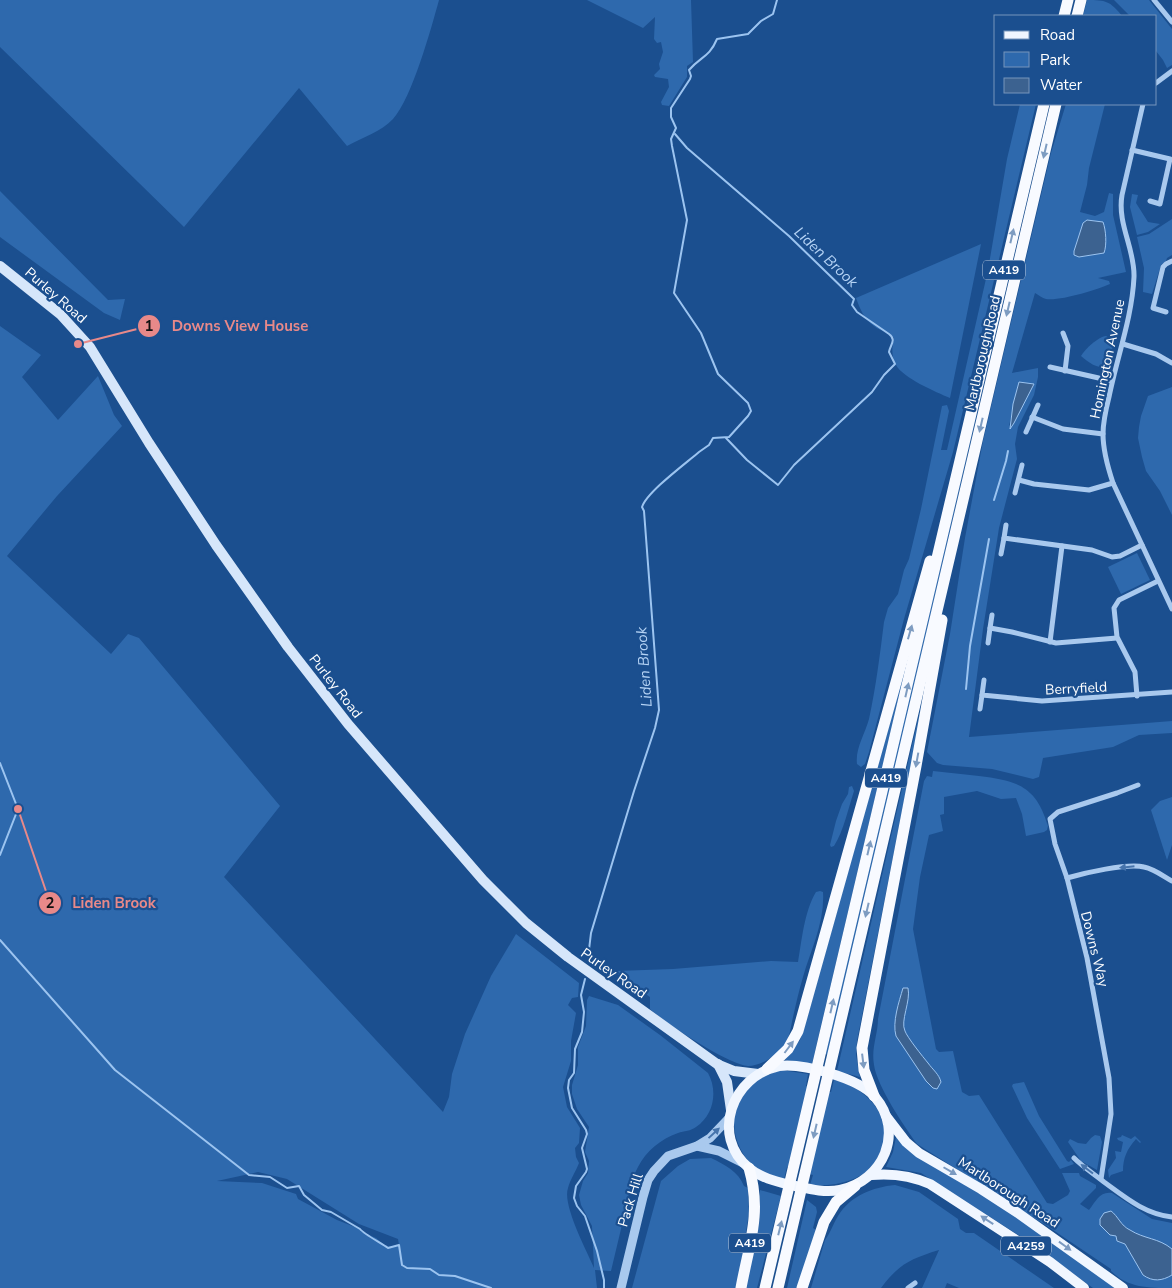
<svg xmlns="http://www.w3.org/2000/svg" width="1172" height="1288" font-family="'Nunito Sans',sans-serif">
<rect width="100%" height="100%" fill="#1b4f8f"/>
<g fill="#2e69ad" fill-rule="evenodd">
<path d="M0,0H439C431,29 412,98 393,119C382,131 362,138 347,146L299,88L184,227L0,47Z"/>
<path d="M587,0H691L693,62L687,66V77L669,106L662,105L661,102L669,87L668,79L655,77L654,75L660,69L659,64L663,52L661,42L657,43L654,39L655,17L643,28Z"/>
<path d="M1087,0C1106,0 1110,1 1122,16H1083Z"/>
<path d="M1114,0H1149L1172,29V65L1167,68L1163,60L1156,51V16H1130Z"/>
<path d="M1020,104H1036L953,452L904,619L869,752L865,764L861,767L857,764C855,749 865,734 869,719C876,687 880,654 884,622L888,608L898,594L904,570L909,559L921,509L942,406L947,405L949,411L941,450H947L988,270L1007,159Z"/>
<path d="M1066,104H1105L1089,168L1087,185L1080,212L1095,216L1104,212L1109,193L1113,194V215L1126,272L1098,278L1109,281L1110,284C1096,290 1061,301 1046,299C1042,298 1039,295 1035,293L1012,373L1038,368V377L1034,395L1018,427L1015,444L1017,459L999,528L983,629L969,737L1172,721V733L1139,735L1113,747L1043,758L1039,777L1033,779L992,769L943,765L937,763L927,752L950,634L965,538L983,441L1051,153ZM1019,382L1034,384L1021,409L1009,426Z"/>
<path d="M0,191L108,300L125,299L120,320L104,313L0,237Z"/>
<path d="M1132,194L1138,195L1136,203L1148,222L1160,224L1148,232L1137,235L1130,207Z"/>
<path d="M1172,219V255L1167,258L1166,261L1161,265L1152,294L1143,292L1144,268L1137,237L1149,234Z"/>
<path d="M981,244L950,398C936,392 903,378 896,365C891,357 892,347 894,338C887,330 881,332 874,326C864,319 860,309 856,298Z"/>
<path d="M0,326L41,355L22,377L58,420L98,376L114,415L122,426L57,496L7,556L111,654L128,634L139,638L280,806L224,877L443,1112L449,1097L452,1074L465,1034L491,976L516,934L579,983L578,997L572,998L568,1005L576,1013L571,1041V1061L563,1087L567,1107L580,1128L579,1143L575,1148L576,1157L579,1163C576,1171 570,1180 568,1188C562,1205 587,1251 594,1268L592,1226L581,1205L579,1195L583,1181L588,1173L589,1161L585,1152L589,1127L577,1109L572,1094V1085L578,1065V1047L586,1026L587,1000L589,996L618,1005L660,1035L708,1073C718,1091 714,1115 696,1127C691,1131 684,1131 678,1133C661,1139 646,1151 638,1167C631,1179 629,1194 626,1208C621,1229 616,1250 611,1271L595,1270L597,1288H0ZM258,1172L287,1179L359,1224L398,1239L399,1245L386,1247L376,1238L362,1232L360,1229L337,1220L298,1199L296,1194L262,1183L217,1181Z"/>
<path d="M1106,336L1111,339L1113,345L1108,368C1096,368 1089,363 1081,356C1085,349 1098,337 1106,336Z"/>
<path d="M991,353L829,1055L825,1054Z"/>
<path d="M1172,387V515L1160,491L1146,471L1142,457L1138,438L1139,427L1141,416L1148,396Z"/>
<path d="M1137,553L1150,580L1121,594L1108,567Z"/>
<path d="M908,658L812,1064L785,1060L800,1040L803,1032Z"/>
<path d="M922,702L923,703L857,1041L856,1055L860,1077L837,1071Z"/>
<path d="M933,771C948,773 964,774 979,776C1018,781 1036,786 1048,826L1047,830L1044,832L1026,836L1022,814L1016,798L1001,799L977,791L944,797V814L940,815L943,831L929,835L920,877L913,929L936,1049L939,1052L953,1051L962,1092L969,1096L979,1095L1047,1203L1053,1204L1068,1195L1070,1191L1062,1173H1079L1080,1176L1096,1185V1188L1080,1204L1089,1210C1096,1201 1100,1191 1112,1193L1152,1219L1172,1223V1288C1148,1288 1128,1288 1111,1271V1269L1050,1228L917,1144C904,1126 877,1086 874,1065C871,1048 878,1034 878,1019L924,781L927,776L932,777Z"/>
<path d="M852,786L854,791C848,809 844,830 834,846L831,847L830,845L836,821L842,804L848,794L849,787Z"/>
<path d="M1172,797V845L1167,860L1151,810L1160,801Z"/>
<path d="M820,891L823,892C825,922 811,949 803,977C799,990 796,1004 793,1017C791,1026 790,1035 786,1043C779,1054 762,1066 748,1066C729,1065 665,1023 650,1009V997L615,973L616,971L673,969L771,961L798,962C802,940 804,912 816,892Z"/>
<path d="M781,1070L808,1074L806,1086L809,1087L791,1167H787L784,1179C774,1176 764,1174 756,1168C734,1151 727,1117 742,1094C751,1081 767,1075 781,1070Z"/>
<path d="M834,1080C869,1088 898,1121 878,1158C866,1181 834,1187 810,1185L813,1175L809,1174L828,1092H831Z"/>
<path d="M1024,1082L1039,1116L1067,1161L1069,1162L1071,1160L1074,1164L1060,1169L1027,1118L1012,1086L1013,1084Z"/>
<path d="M1095,1135L1100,1136L1102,1142L1097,1170L1081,1161L1068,1142L1070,1139L1078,1143L1086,1144L1091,1138Z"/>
<path d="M1122,1135L1131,1139L1135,1136L1141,1142L1140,1143L1136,1139C1127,1149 1123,1158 1123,1171L1111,1175L1109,1178L1108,1170L1116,1158L1115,1151L1121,1152L1123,1142L1118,1140L1117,1138L1121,1137Z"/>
<path d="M896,1137L998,1204L1116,1288H1093L1034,1245L921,1173L886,1167L893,1152Z"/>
<path d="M711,1158C725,1165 738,1171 744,1186L748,1188L749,1213L737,1288H632L661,1181L678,1166L690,1159Z"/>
<path d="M895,1185L919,1192L958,1219L960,1229L966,1233H974L1054,1288H959L947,1283L945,1288H922L939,1250C910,1259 899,1264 881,1288H811L825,1240C831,1232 833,1224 838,1216C850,1196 873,1187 895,1185Z"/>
<path d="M760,1190L781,1196L757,1288H746L760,1219Z"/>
<path d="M807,1200L816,1207L817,1212L813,1228L816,1230L799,1288H787Z"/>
</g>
<g fill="#3c6290" stroke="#9cc4f0">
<path d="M1087,220L1103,222C1106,230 1107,245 1104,253L1079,257L1074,255V251L1083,223Z"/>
<path d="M1019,382L1034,384L1014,423L1010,429L1013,404Z"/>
<path d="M903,988H908C911,1001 900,1021 905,1031C907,1037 923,1057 928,1063C933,1070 939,1074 941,1082L937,1089L933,1088L926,1081L896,1036C892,1022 899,1002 903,988Z"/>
<path d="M1111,1211C1118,1216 1121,1226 1130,1230C1144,1239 1159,1238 1172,1249V1275C1162,1281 1153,1282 1143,1275L1125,1244L1117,1241L1116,1236L1110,1235L1100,1225V1219L1104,1213Z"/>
</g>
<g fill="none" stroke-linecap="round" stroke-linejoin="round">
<g stroke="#9cc4f0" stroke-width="2">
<path d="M675,134L687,148L789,236L854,299L852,305L857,312L889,334C897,340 890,345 889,352L895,364L884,375L872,392L794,465L778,485L747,460L726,438"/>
<path d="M994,500L1006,461L1008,451"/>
<path d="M966,689L970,646L989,539"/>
<path d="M0,763L18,809L0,855"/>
<path d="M0,940L115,1070L249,1175L270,1177L287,1188L299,1186L304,1195L322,1210L331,1212L360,1229C364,1234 381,1243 388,1248L399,1245L402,1265L407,1268L430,1269L439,1275L455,1276L491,1288"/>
<path d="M588,958L591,933L634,791L655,728L659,710L644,511L642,507C647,492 685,464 699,452L709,445L713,438L729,437L748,416L751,411L748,403L718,374L701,333L674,293L687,220L672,146L671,139L676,128L671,117V108L690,79L691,76L689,70C701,56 709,58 717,39L748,34L761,21L773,14L777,0"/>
<path d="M585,979L581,995L584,1012L582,1032L575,1049L574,1073L569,1080L568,1088L572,1108L586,1130L587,1134L582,1148L587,1169L586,1172L576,1186L574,1198L577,1206L585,1216L597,1251L604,1280V1288"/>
</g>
<g stroke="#a9c9ee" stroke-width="5">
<path d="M1154,0L1172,22"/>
<path d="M1156,83L1172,71"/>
<path d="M1143,104L1122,195C1117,224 1135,249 1134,277C1132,318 1117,357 1109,397C1106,409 1103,422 1103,434C1103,450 1108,468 1113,483L1172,609"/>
<path d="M1132,150L1170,159L1160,204L1150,201"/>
<path d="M1166,312L1153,308L1163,267L1166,264L1172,261"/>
<path d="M1063,333L1068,346L1065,371"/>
<path d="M1123,344L1156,354L1172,363"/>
<path d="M1050,367L1112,381"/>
<path d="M1032,417L1063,429L1103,434"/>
<path d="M1026,432L1038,405"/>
<path d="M1019,480L1034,484L1089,490L1113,483"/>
<path d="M1015,493L1022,465"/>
<path d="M1006,525L1004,538L1092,550L1112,557L1120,556L1142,545"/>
<path d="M1001,554L1004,538"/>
<path d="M990,628L992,615"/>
<path d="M1050,642L1062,546"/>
<path d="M988,643L990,628L1012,632L1056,643L1117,638"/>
<path d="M984,680L982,695L1042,701L1172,692"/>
<path d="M1137,696L1135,672L1117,637L1114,608L1119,600L1158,581"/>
<path d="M980,709L982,695"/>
<path d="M1067,878C1084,873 1127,863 1144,867C1154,869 1163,876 1172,881"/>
<path d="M1074,1158C1083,1167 1094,1174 1104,1182C1126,1198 1145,1214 1172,1217"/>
<path d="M1101,1179L1111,1114L1109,1078L1087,958L1067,878L1055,844L1050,819L1058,812L1117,793L1138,785"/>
<path d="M908,1288L915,1283"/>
</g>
<g stroke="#a9c9ee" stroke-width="9">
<path d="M697,1146L719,1151L743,1163"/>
<path d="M621,1288L643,1197L648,1180L654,1171L668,1156L697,1146L710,1138L730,1117"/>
</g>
<g stroke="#d6e6fa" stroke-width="10">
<path d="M0,266L60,314L90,347L149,443L216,545L288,647L348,724L483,880L526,923L568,957L717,1064L734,1071L758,1074"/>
<path d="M718,1064L727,1082L731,1110"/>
</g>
<g stroke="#f0f6ff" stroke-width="10">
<path d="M779,1066C803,1063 859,1078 875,1097C905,1132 883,1181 840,1190C825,1193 809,1189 795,1186C779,1182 762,1179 749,1168C710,1136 732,1076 779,1066Z"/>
<path d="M886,1116L906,1142L919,1153L981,1189L1018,1213L1123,1288"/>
<path d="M871,1175C892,1173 910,1175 930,1184L1050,1262L1084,1288"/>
</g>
<g stroke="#f8faff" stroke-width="11">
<path d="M1064,16L1068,0"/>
<path d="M1077,16L1081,0"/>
<path d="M767,1069L788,1049L798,1031L930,561"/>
<path d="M874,1096L864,1070L862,1048L916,766L942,620"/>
<path d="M741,1288C749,1244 762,1213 749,1168"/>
<path d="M765,1288L1044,104"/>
<path d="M778,1288L1056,104"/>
<path d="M802,1288L824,1222L836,1202L855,1186"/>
</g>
</g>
<defs><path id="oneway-solid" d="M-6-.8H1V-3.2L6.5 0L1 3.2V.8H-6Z" transform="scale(1.25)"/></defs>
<g fill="#7e9cc1">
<use href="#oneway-solid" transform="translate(1045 151) rotate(103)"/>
<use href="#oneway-solid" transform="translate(1012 236) rotate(-77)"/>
<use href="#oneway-solid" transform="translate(1008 309) rotate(103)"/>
<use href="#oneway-solid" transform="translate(981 425) rotate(103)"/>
<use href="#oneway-solid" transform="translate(910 632) rotate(-74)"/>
<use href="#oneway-solid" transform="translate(907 690) rotate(-77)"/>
<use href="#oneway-solid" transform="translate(917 760) rotate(100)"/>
<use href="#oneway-solid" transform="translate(869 848) rotate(-77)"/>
<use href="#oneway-solid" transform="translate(867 910) rotate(103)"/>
<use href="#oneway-solid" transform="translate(832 1006) rotate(-77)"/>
<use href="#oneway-solid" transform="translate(789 1047) rotate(-53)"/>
<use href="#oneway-solid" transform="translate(863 1061) rotate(83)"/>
<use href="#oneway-solid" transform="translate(815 1131) rotate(103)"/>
<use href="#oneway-solid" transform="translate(780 1228) rotate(-76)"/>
</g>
<g fill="#4674ac">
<use href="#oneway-solid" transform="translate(1127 867) rotate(174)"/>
<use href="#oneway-solid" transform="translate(714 1133) rotate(-43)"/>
<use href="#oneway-solid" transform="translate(1087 1169) rotate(-143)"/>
</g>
<g fill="#7b9ac1">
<use href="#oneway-solid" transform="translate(950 1171) rotate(30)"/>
<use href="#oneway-solid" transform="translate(987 1220) rotate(-147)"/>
<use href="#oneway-solid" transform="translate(1065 1246) rotate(36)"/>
</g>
<g text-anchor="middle" stroke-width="4.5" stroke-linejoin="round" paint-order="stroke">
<g fill="#1b4f8f" stroke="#bbcadd" stroke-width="1">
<rect x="983" y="260.5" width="42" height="19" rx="4"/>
<rect x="865" y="768.5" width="42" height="19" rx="4"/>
<rect x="729" y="1233.5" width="42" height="19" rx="4"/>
<rect x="1001" y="1236.5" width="50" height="19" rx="4"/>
</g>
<g font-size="12" font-weight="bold" fill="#fff">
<text x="1004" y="274">A419</text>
<text x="886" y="782">A419</text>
<text x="750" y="1247">A419</text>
<text x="1026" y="1250">A4259</text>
</g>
<g font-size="14" fill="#fff" stroke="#1b4f8f">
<text transform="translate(56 295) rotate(41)" y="5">Purley Road</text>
<text transform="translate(982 353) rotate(-77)" y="5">Marlborough Road</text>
<text transform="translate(1107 359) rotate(-78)" y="5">Homington Avenue</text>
<text transform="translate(336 686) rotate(52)" y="5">Purley Road</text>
<text transform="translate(1076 688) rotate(-3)" y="5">Berryfield</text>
<text transform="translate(1095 949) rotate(76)" y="5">Downs Way</text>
<text transform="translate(614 973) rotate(35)" y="5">Purley Road</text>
<text transform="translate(1009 1192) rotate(33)" y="5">Marlborough Road</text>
<text transform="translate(630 1200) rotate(-73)" y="5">Pack Hill</text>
</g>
<g font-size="15" font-style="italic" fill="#b5d3f5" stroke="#1b4f8f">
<text transform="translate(826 257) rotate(43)" y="5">Liden Brook</text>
<text transform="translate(644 667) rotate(-94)" y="5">Liden Brook</text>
</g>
</g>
<path fill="none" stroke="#e88989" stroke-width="2" d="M78 344L149 326M18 809L50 903"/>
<g fill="#e88989" stroke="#1b4f8f" stroke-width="2">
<circle cx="78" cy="344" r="5"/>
<circle cx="18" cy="809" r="5"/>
<circle cx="149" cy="326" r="12"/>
<circle cx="50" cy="903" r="12"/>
</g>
<g font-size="15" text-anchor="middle" font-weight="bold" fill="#111">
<text x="149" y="331">1</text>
<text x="50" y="908">2</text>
</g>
<g font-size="15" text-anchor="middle" font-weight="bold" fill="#e88989" stroke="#1b4f8f" stroke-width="4.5" stroke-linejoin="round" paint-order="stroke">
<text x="240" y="331">Downs View House</text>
<text x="114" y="908">Liden Brook</text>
</g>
<rect x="994" y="15" width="162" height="90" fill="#1b4f8f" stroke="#7695bc"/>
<rect x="1004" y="31" width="25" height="8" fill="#f0f6ff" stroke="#7695bc"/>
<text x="1040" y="40" font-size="15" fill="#ffffff">Road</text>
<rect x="1004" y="52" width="25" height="15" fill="#2e69ad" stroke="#7695bc"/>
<text x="1040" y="65" font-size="15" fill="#ffffff">Park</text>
<rect x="1004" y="78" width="25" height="15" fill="#3c6290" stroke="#7695bc"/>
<text x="1040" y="90" font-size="15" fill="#ffffff">Water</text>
</svg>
